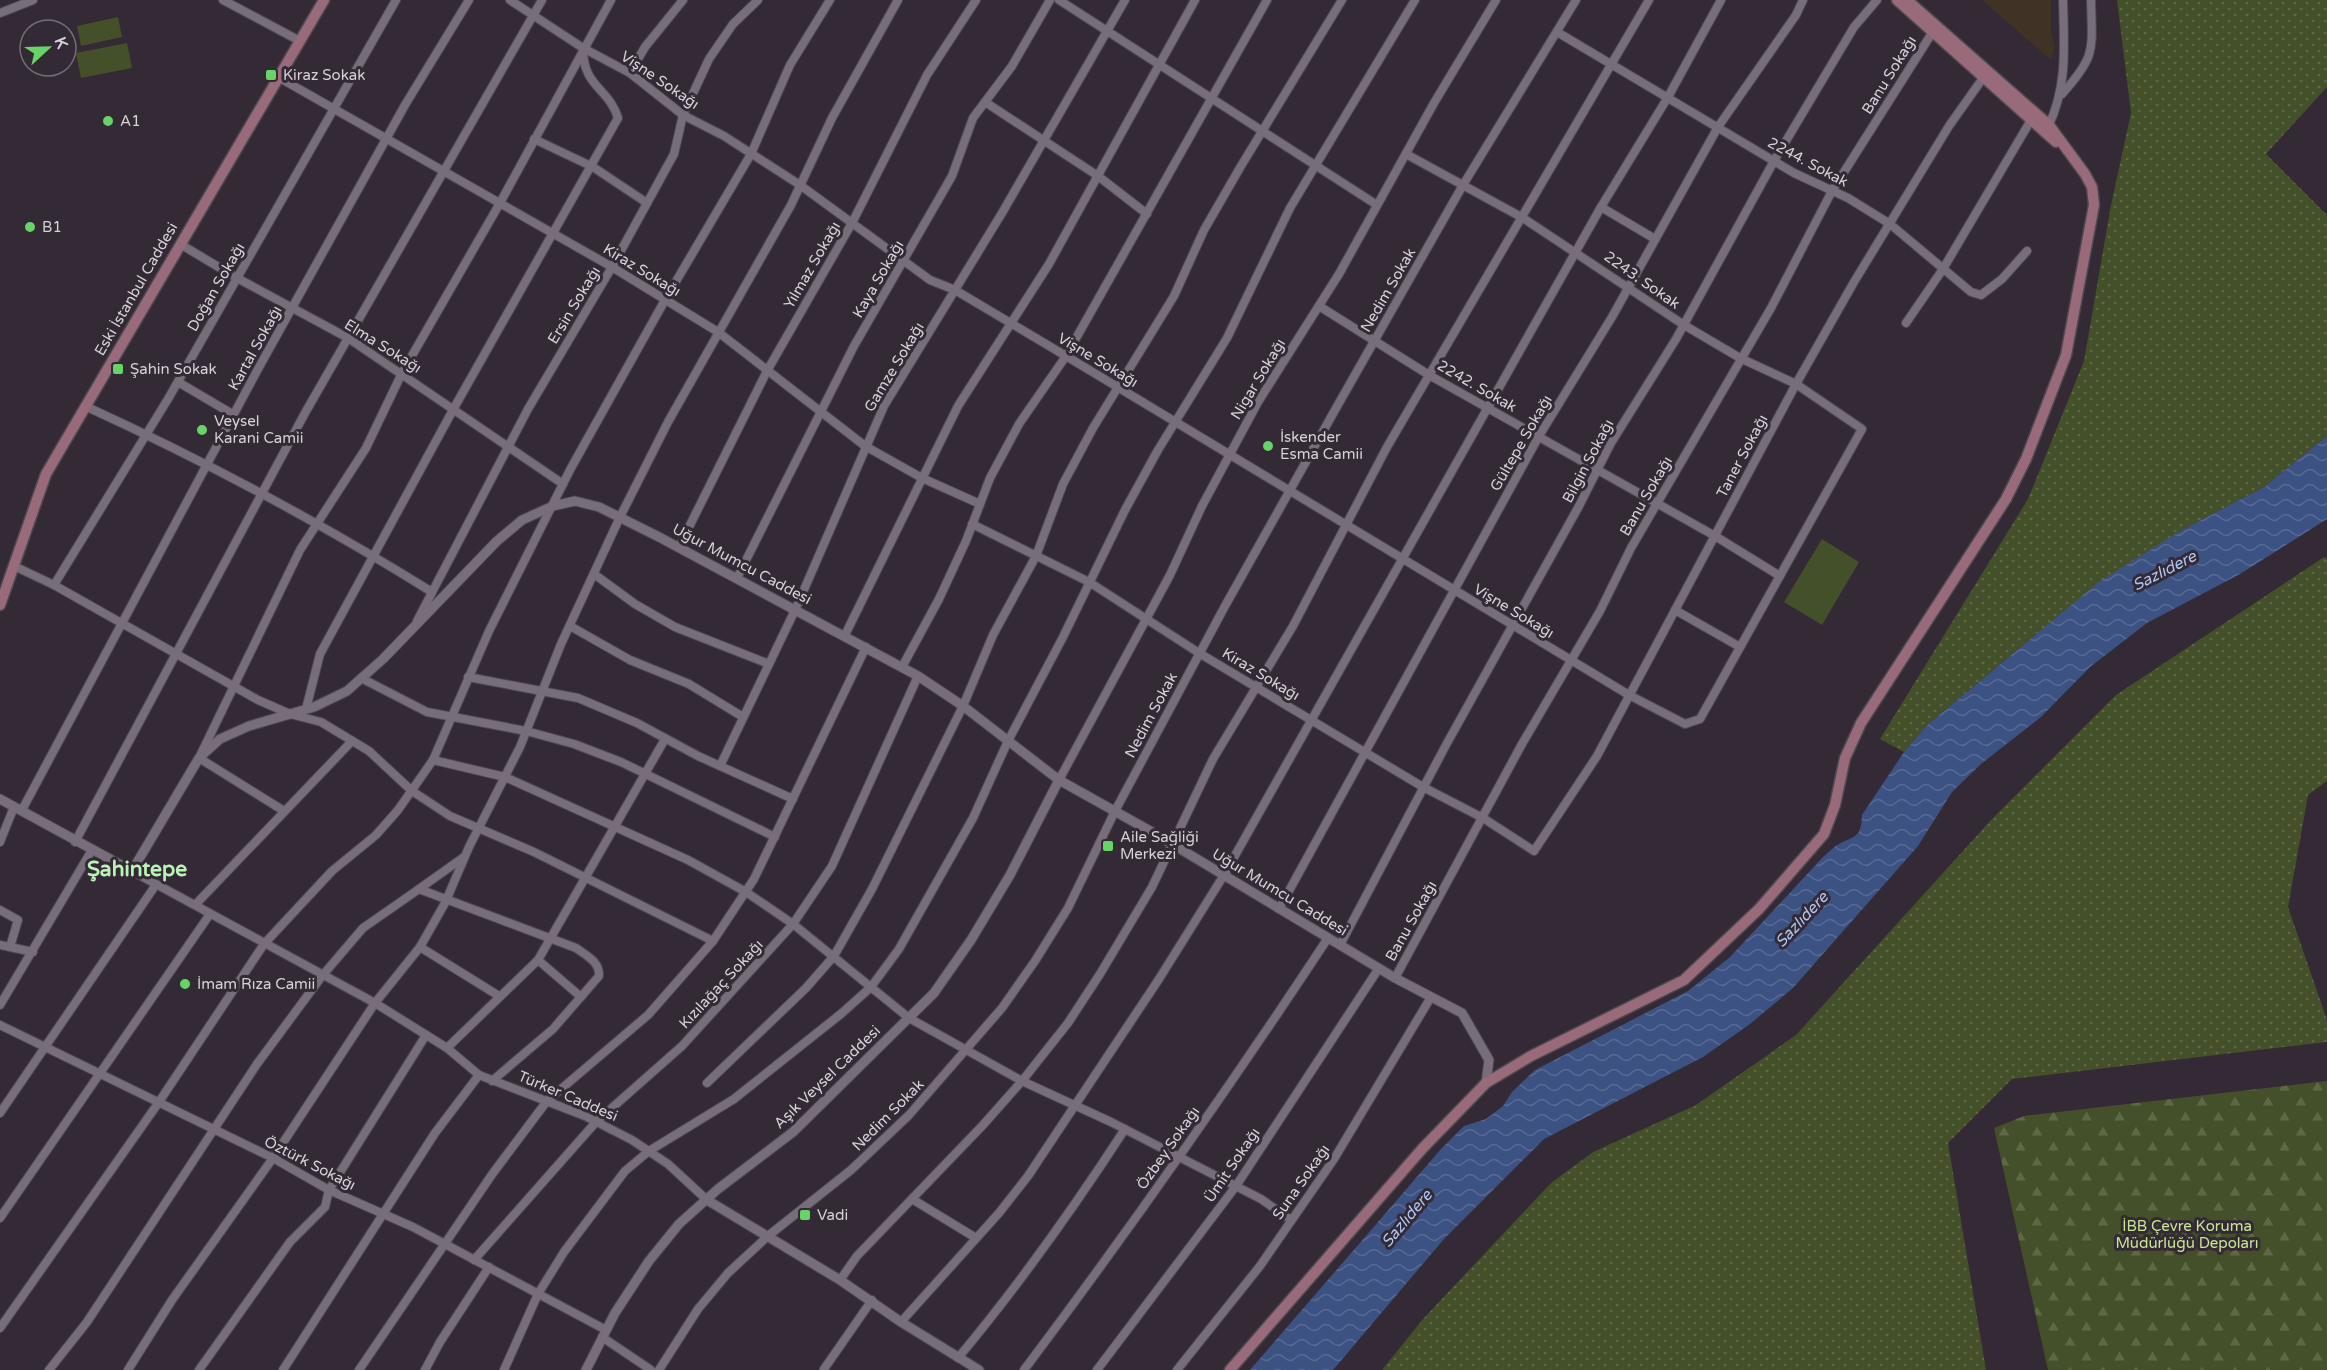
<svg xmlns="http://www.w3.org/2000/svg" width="2327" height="1370" font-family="'Varela Round',sans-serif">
<defs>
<pattern id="green-dots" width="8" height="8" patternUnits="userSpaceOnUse" patternTransform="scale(1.5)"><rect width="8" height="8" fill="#445029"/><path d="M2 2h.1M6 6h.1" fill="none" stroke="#5e6847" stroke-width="1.8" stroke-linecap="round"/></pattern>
<pattern id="forest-firs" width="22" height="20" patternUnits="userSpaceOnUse" patternTransform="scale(1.5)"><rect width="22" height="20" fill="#445029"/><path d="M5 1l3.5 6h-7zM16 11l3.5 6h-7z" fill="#5e6847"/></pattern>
<pattern id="water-waves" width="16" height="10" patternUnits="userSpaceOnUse" patternTransform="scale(1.5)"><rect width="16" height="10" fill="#3c5283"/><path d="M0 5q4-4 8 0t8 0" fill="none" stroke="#576a94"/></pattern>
</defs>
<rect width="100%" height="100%" fill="#332a35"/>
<path fill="#403325" d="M1982,0H2051V33L2055,46L2051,60Z"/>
<g fill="url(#green-dots)">
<path d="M2117,0H2327V87L2266,154L2327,215V436L2264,487L2182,530L2035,635L1926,726L1904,752L1880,739L2028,499L2084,361L2111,205L2131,113Z"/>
<path d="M2324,557L2327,559V781L2308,795L2288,907L2327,1020V1042L2012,1079L1948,1143L1986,1370H1382L1423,1319L1551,1183L1593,1152L1696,1105L1796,1035L1992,819L2116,695Z"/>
</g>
<path fill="url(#forest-firs)" d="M2327,1081V1370H2048L1994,1128L2024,1116Z"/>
<g fill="#445029">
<path d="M118,17L122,37L81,46L77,26Z"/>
<path d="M127,43L132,68L81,78L76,53Z"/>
<path d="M1822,539L1859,562L1822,625L1784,602Z"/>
</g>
<path fill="url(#water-waves)" d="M2327,436V519L2240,574L2147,623L2090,667L2041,717L1981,764L1952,792L1918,846L1793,988L1750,1024L1703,1057L1544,1139L1444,1239L1333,1370H1250L1441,1149L1464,1126L1486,1119L1503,1106L1512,1092L1535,1070L1688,991L1730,957L1823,857C1828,853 1833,847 1839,844C1856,835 1861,838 1862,815L1904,752L1926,726L2100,581L2182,530L2264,487Z"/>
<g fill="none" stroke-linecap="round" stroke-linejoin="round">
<defs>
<g id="minor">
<path d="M223,0L300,41"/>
<path d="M510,0L583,48L630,73L683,115L724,136L800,185L930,280L955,290L1066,356L1629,695L1685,724L1700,719L1862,429L1796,384L1740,358L1684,325L1523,218L1406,154"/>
<path d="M1059,0L1377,205"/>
<path d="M0,13L33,0"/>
<path d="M1557,32L1794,173L1848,198L1890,224L1971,292L1981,295L2002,279L2027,251"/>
<path d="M630,73L645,47L683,0"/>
<path d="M278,77L612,267L718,332L865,446L922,478L980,504"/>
<path d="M2062,94C2097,55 2092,50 2091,0"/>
<path d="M985,102L1098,176L1147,214"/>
<path d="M2048,127C2068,86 2064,45 2063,0"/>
<path d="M534,139L593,167L647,203"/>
<path d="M1601,207L1655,239"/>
<path d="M180,244L237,278L348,338L563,484"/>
<path d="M1319,306L1429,375L1715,536L1780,576"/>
<path d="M1906,323L1943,269L2031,120"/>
<path d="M178,382L234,415"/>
<path d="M85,406C205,461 321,523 432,592"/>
<path d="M972,524L1089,582L1199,653L1423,787L1483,818L1534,851L1597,756L1796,384L1854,282L1949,126L1983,78"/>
<path d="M679,547L767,371L852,223L927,75L976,0"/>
<path d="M14,566L54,585L258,700L290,714L321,722L369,751L412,791L450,816L534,852L713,941"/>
<path d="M594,574L635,604L675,627L769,664"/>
<path d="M737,578L854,346L952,176L973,118L1012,66L1050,0"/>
<path d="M54,585L168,399L396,0"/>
<path d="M1675,610L1740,647"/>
<path d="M417,621L528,409L612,267L674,154L683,115L709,59L733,24L758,0"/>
<path d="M570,626L630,660L689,684L743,717"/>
<path d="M845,635L958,406L1049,264L1195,0"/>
<path d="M902,667L939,599L966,541L990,478L1019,424L1066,356L1267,0"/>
<path d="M468,677L578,698L637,723L698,756L793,799"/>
<path d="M361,678L427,712L526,731L574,744L621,762L775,837"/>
<path d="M306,709L320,654L454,408L618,118C609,88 583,87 583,49"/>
<path d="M433,760L505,777L688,860L746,892L793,924L909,1018L1022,1081L1111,1122L1261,1199L1291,1220"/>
<path d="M720,766L796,608L884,406L1002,213L1125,0"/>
<path d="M1059,780L1170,575L1202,506L1258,402L1339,274L1434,103L1496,0"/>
<path d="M22,810L258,369L405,105L469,0"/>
<path d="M284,811L199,758L300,550L366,448L402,373L500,203L611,0"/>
<path d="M0,842L14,807"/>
<path d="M75,842L305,413L542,0"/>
<path d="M132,871L375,1003L447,1048L479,1075L585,1116L632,1140L668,1164L707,1200"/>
<path d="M419,889L464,857"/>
<path d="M196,904L352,741"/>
<path d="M1279,909L1539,436L1612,317L1718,127L1796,15L1803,0"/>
<path d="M0,910L18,920L10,947"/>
<path d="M0,945L33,952"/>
<path d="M1340,945L1446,745L1579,506L1611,443L1676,339L1774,161L1854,27L1877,0"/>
<path d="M420,947L499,996"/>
<path d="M538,960L581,997"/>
<path d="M1395,978L1522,744L1600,611L1631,548L1771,308L1832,191L1932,33"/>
<path d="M0,1005L92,850"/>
<path d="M0,1025L273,1158L329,1190L413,1227L606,1330"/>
<path d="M447,1048L538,960L665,739"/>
<path d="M707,1083L806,988L834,956L872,889L963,706L993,635L1036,556L1063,484L1093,428L1174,296L1204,230L1241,166L1342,0"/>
<path d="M0,1113L155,886"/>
<path d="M912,1199L976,1238"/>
<path d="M0,1218L210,914"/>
<path d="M474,1260L596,1122L682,1046L793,924L832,866L918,676"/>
<path d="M840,1280L857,1256L983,1125L1022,1081L1068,1023L1100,974L1152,887L1213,759L1293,626L1387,447L1649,0"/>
<path d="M901,1322L999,1213L1028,1176L1159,979L1224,875L1601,207L1668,97L1721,0"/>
<path d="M0,1328L159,1102L264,944L332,871L376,835L398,810L433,760L489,631L571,468L665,300L751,154L790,65L830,0"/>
<path d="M602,1337L651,1370"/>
<path d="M958,1358C1019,1285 1073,1209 1125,1129"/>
<path d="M824,1369L872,1300"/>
<path d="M49,1370L87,1322L257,1064L322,976L363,928L419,889L576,948C587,956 600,962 599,976L553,1029L492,1081"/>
<path d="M128,1370L172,1300L273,1158L375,1003L420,947L445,903L469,847L520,747L561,644L620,517L668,422L791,205L832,118L898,0"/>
<path d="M199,1370L290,1242L325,1207L329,1190L426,1035"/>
<path d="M283,1370L435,1133L479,1075"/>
<path d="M359,1370L493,1173L547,1101L648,1015L713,941L754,879L866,647"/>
<path d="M425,1370L440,1342L489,1267"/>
<path d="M504,1370L538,1294L564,1252L625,1171L649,1151L734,1099L842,1013L871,987L899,949L973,818L1008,741L1063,637L1125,510L1158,450L1227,338L1290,208L1415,0"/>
<path d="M659,1370L698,1309L728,1273L768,1236L851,1170L909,1115L1002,1008L1035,961L1068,908L1115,811L1225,606L1335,410L1463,185L1576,0"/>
<path d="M1024,1370C1130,1229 1231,1085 1328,938"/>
<path d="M1097,1370L1236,1186L1379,968"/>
<path d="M1177,1370L1260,1266L1334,1159L1431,997"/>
</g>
<g id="tertiary">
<path d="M0,799L132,871L199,758L220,739L249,726L314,707L347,691L383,659L497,541L522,520L553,506L575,501L599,507L659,537L918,676L963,706L1059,780L1152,832L1395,978L1462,1013L1489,1060L1486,1083"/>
<path d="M707,1200L840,1280L901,1322L979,1370"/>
<path d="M586,1370L615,1313L649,1261L679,1224L718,1189L793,1132L934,993L971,940L1010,875L1059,780"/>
</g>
<g id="secondary">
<path d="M1897,0L2056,142"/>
<path d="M0,605L46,474L324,0"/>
<path d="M1230,1370L1422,1149L1486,1083L1531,1056L1684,980L1759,909L1824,834L1835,805L1845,758L1861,723L2006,499L2026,459L2066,355L2094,205L2092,187L2085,174L2049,125L1907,0"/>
</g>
</defs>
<use href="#minor" stroke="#4f4850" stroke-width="10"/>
<use href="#tertiary" stroke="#4f4850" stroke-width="11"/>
<use href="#secondary" stroke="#4f4850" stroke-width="13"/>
<use href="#minor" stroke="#786d7a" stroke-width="8"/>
<use href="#tertiary" stroke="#786d7a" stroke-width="9"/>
<use href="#secondary" stroke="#986a7a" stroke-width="10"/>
</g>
<g fill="#66d466" stroke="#332a35" stroke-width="2">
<rect x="265" y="69" width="12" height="12" rx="3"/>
<circle cx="108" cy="121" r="6"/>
<circle cx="30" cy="227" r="6"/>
<rect x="112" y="363" width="12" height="12" rx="3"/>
<circle cx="202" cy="430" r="6"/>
<circle cx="1268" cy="446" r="6"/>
<rect x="1102" y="840" width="12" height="12" rx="3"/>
<circle cx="185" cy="984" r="6"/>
<rect x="799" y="1209" width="12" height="12" rx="3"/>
</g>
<g text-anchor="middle" stroke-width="6" stroke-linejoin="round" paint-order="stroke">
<g font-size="15" fill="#d6d0d7" stroke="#332a35" text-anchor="start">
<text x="283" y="80">Kiraz Sokak</text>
<text x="120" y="126">A1</text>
<text x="42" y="232">B1</text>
<text x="130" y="374">Şahin Sokak</text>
<text x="214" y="426">Veysel<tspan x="214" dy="17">Karani Camii</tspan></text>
<text x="1280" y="442">İskender<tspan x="1280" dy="17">Esma Camii</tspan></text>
<text x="1120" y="842">Aile Sağliği<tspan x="1120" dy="17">Merkezi</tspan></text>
<text x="197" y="989">İmam Rıza Camii</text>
<text x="817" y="1220">Vadi</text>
</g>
<g font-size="15" fill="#d6d0d7" stroke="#332a35">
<text transform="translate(1889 75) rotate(-58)" y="5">Banu Sokağı</text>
<text transform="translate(660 80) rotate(34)" y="5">Vişne Sokağı</text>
<text transform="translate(1808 162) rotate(28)" y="5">2244. Sokak</text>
<text transform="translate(812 265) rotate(-60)" y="5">Yılmaz Sokağı</text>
<text transform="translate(642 270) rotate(31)" y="5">Kiraz Sokağı</text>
<text transform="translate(878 279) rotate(-60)" y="5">Kaya Sokağı</text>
<text transform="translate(1642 280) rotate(35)" y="5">2243. Sokak</text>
<text transform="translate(216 287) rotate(-60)" y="5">Doğan Sokağı</text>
<text transform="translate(136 289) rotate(-60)" y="5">Eski İstanbul Caddesi</text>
<text transform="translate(1388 290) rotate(-60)" y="5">Nedim Sokak</text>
<text transform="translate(574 305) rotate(-59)" y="5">Ersin Sokağı</text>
<text transform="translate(383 346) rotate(32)" y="5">Elma Sokağı</text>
<text transform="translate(255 348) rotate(-61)" y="5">Kartal Sokağı</text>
<text transform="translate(1098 360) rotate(31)" y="5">Vişne Sokağı</text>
<text transform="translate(894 367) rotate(-59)" y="5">Gamze Sokağı</text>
<text transform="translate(1258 379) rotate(-59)" y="5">Nigar Sokağı</text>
<text transform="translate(1477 386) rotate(30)" y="5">2242. Sokak</text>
<text transform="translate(1521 443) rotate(-60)" y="5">Gültepe Sokağı</text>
<text transform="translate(1742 456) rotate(-62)" y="5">Taner Sokağı</text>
<text transform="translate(1588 461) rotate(-62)" y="5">Bilgin Sokağı</text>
<text transform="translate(1646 496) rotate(-60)" y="5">Banu Sokağı</text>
<text transform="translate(742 564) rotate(28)" y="5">Uğur Mumcu Caddesi</text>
<text transform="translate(1514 611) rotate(31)" y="5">Vişne Sokağı</text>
<text transform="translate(1261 674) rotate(31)" y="5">Kiraz Sokağı</text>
<text transform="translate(1151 715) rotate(-62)" y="5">Nedim Sokak</text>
<text transform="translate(1280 892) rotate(31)" y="5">Uğur Mumcu Caddesi</text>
<text transform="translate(1411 921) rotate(-61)" y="5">Banu Sokağı</text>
<text transform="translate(721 984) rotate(-47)" y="5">Kızılağaç Sokağı</text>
<text transform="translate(827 1077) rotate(-44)" y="5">Aşık Veysel Caddesi</text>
<text transform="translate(568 1096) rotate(23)" y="5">Türker Caddesi</text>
<text transform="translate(888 1115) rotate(-45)" y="5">Nedim Sokak</text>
<text transform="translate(1168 1148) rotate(-55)" y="5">Özbey Sokağı</text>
<text transform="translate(310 1163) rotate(27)" y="5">Öztürk Sokağı</text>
<text transform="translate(1232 1165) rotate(-56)" y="5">Ümit Sokağı</text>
<text transform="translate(1301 1182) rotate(-55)" y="5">Suna Sokağı</text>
</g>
<g font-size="15" fill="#c9e68f" stroke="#332a35">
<text x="2187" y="1231">İBB Çevre Koruma<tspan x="2187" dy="17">Müdürlüğü Depoları</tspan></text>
</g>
<g font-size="16" font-style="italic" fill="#afc5f3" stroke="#332a35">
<text transform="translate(2164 570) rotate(-27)" y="6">Sazlıdere</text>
<text transform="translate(1801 919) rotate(-47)" y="6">Sazlıdere</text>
<text transform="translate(1406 1218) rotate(-50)" y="6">Sazlıdere</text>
</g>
<g font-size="21" font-weight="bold" fill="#b9f3b7" stroke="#332a35">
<text x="137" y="876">Şahintepe</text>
</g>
</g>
<g transform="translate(48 48) rotate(68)"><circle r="28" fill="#332a35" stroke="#746c76" stroke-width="1.5"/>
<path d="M0-4.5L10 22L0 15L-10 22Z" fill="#66d466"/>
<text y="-9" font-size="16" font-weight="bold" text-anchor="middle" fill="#d6d0d7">K</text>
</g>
</svg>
